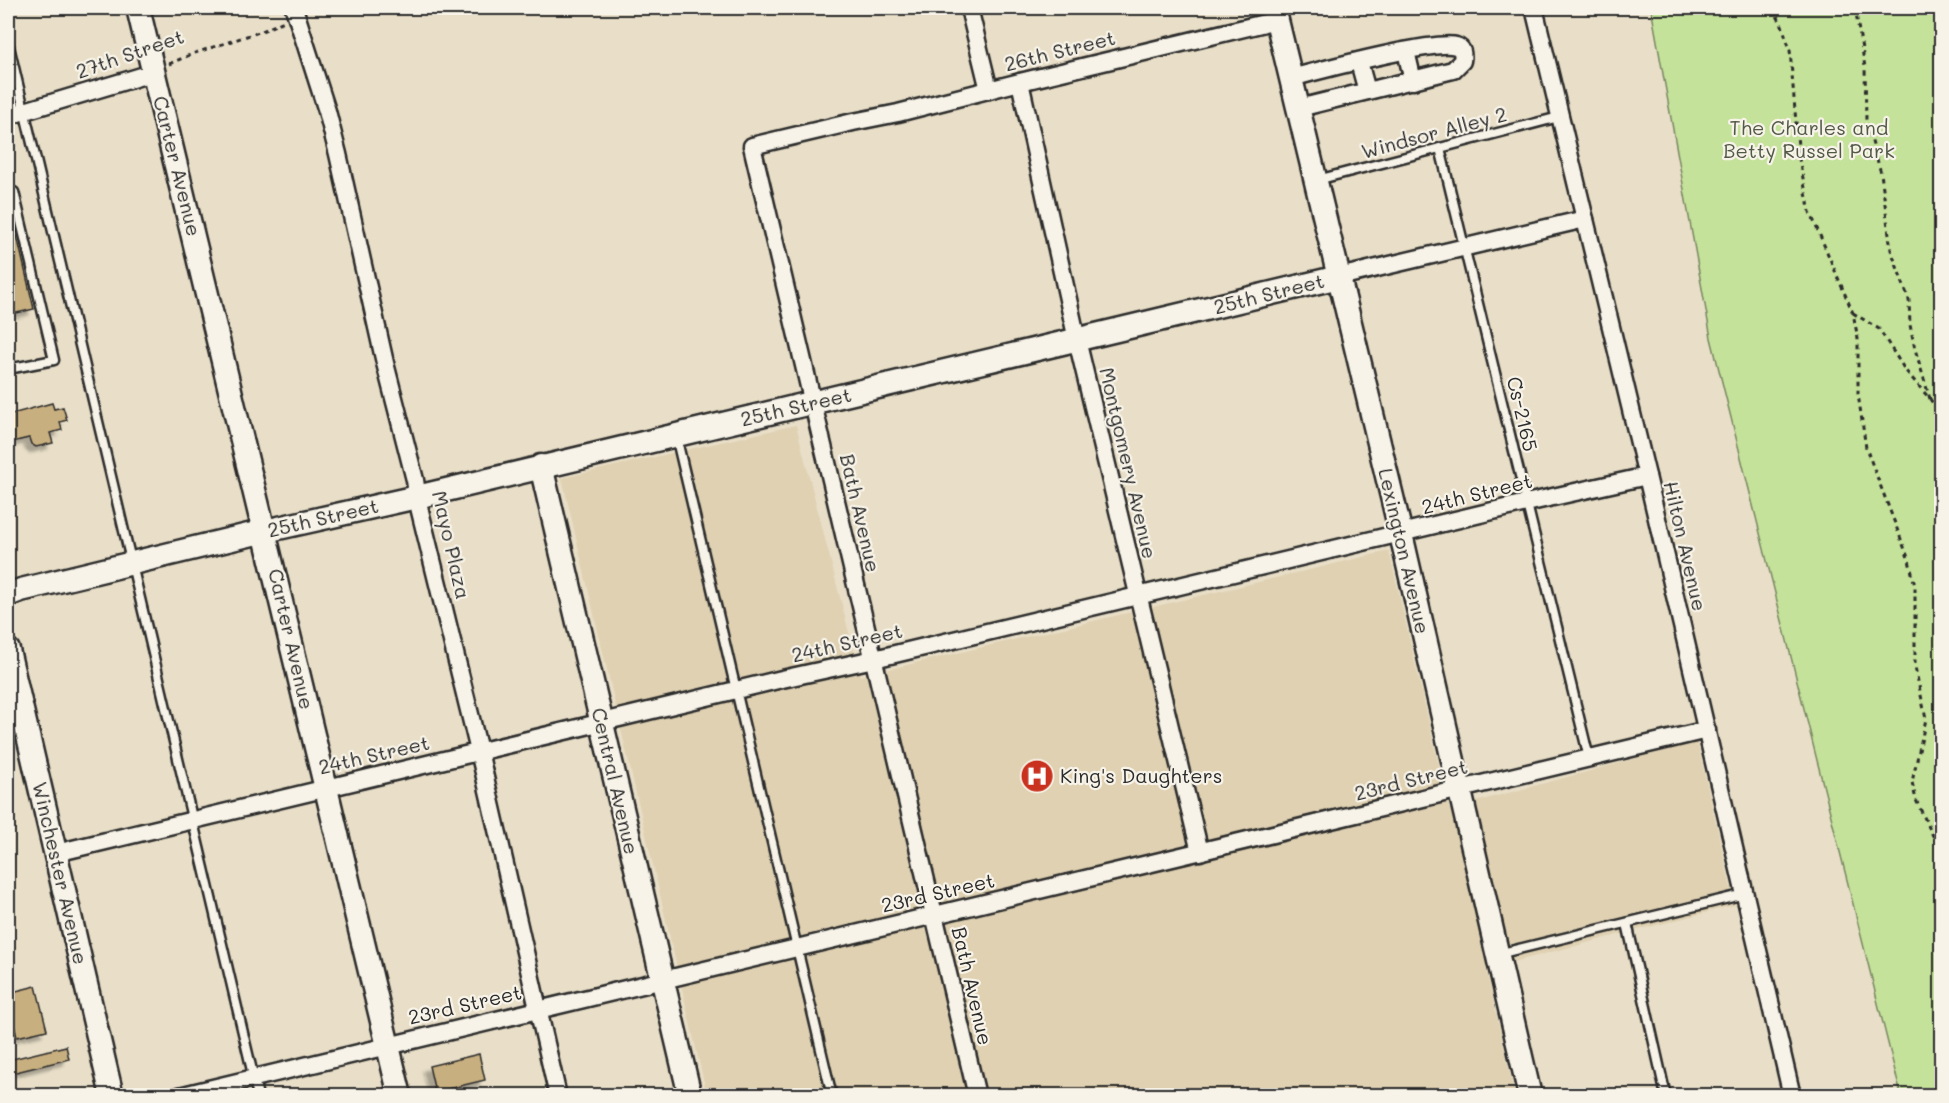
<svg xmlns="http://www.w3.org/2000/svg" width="1949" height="1103" font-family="Mali,sans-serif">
<defs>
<filter id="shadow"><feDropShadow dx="-5.5" dy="5.5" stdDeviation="1.5" flood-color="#0004"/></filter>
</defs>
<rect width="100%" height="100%" fill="#e9dfc8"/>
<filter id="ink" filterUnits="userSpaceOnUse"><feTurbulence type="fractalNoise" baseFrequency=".0167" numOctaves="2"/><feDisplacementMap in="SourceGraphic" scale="12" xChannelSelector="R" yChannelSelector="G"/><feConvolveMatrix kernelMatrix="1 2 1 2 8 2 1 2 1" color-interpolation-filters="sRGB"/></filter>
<g filter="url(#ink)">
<path fill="#dfd1b2" d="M796,425L860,676L1389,551L1449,809L1697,742L1735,905L1486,969L1515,1095H707L562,478Z"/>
<path fill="#c4e29a" stroke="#788662" stroke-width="1.5" d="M1651,8H1941V1095H1901L1711,338Z"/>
<g fill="#c8af7f" stroke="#2b2b2b" stroke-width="1.5" filter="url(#shadow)">
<path d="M14,223L34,309L8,315V224Z"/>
<path d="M52,403L54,409L63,407L67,420L60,422L62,430L50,433L53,443L36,447L31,444L29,438L8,443V415Z"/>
<path d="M36,986L47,1030L17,1037L11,1013L8,1014V993Z"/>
<path d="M66,1046L69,1059L8,1074V1060Z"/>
<path d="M479,1054L485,1080L435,1092L429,1066Z"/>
</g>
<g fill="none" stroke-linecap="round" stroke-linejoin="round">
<defs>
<g id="lane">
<path d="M8,42L258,1096"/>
<path d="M1440,148L1589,758"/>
<path d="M1317,180L1559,117"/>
<path d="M8,194L14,192L54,360L8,369"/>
<path d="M676,436L832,1096"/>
<path d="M1627,923L1666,1096"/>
<path d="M1498,954L1745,894"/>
</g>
<g id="street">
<path d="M294,8L327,111L338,154L385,363L415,480L419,507L479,751L558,1096"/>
<path d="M969,8L989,90"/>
<path d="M1534,8L1647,476L1792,1096"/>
<path d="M1406,51L1413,81"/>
<path d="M1359,62L1367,91"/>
<path d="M1291,78C1317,71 1437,39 1456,46C1463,48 1463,55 1462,61L1453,70L1299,108"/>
<path d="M1020,82L1077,340L1200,852"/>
<path d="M8,116L155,72"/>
<path d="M1339,277L1585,219"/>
<path d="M56,853L782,679L874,659L1526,503L1647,476"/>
<path d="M179,1096L1707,730"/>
<path d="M977,1096L752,146L853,122L898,113L1020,82L1277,20"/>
</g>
<g id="secondary">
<path d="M138,8L400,1096"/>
<path d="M1274,8L1401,534L1530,1096"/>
<path d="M541,466L690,1096"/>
<path d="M8,595L21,590L265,531L417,497L1339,277"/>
<path d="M8,650L112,1096"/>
</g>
</defs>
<use href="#lane" stroke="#2b2b2b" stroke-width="13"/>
<use href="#street" stroke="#2b2b2b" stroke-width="21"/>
<use href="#secondary" stroke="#2b2b2b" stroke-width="27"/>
<g stroke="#2b2b2b" stroke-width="3" stroke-dasharray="4.5 4.5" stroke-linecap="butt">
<path d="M1773,8L1782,25L1790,50L1799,159L1810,212L1853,313L1858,339V394L1866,448L1909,560L1915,586V667L1926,719L1912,782L1916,800L1942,855"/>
<path d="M1855,8L1865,67L1866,121L1881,173L1891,250L1909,300L1910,325L1915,349L1930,399"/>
<path d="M169,64L192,54L262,31L284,21"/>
<path d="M1853,313L1879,329L1905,370L1930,399L1942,417"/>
</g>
<use href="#lane" stroke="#f7f3e8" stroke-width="8"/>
<use href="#street" stroke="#f7f3e8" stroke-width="16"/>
<use href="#secondary" stroke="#f7f3e8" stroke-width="22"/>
</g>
</g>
<defs>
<symbol id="hospital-disc" viewBox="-11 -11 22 22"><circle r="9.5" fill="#c8321e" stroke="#f7f3e8"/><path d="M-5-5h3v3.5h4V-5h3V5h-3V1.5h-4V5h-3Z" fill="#fff"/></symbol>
</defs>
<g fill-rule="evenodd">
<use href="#hospital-disc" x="1018" y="757" width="38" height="38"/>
</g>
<g text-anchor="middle" stroke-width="4.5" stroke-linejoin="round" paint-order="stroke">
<g font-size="20" fill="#2b2b2b" stroke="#f7f3e8">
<text transform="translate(1060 51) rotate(-14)" y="7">26th Street</text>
<text transform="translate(130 54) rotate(-19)" y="7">27th Street</text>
<text transform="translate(1434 133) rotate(-15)" y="7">Windsor Alley 2</text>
<text transform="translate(177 166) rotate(76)" y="7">Carter Avenue</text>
<text transform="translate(1269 294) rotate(-14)" y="7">25th Street</text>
<text transform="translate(796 407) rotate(-13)" y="7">25th Street</text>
<text transform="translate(1522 414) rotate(77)" y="7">Cs-2165</text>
<text transform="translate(1128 463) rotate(77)" y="7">Montgomery Avenue</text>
<text transform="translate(1477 494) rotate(-14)" y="7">24th Street</text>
<text transform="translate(860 513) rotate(77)" y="7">Bath Avenue</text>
<text transform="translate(323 518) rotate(-13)" y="7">25th Street</text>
<text transform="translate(451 545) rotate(77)" y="7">Mayo Plaza</text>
<text transform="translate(1685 546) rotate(77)" y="7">Hilton Avenue</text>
<text transform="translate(1404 551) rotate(77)" y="7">Lexington Avenue</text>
<text transform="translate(291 639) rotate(77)" y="7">Carter Avenue</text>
<text transform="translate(847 643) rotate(-13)" y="7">24th Street</text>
<text transform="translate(374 755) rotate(-13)" y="7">24th Street</text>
<text transform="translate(1411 780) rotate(-14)" y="7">23rd Street</text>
<text transform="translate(615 781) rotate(77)" y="7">Central Avenue</text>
<text transform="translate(60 873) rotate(77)" y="7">Winchester Avenue</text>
<text transform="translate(938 893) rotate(-13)" y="7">23rd Street</text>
<text transform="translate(972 986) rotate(77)" y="7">Bath Avenue</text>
<text transform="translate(465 1005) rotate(-13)" y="7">23rd Street</text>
</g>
<g font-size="20" fill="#515947" stroke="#f7f3e8">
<text x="1809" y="135">The Charles and<tspan x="1809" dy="23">Betty Russel Park</tspan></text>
</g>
<g font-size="20" fill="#2b2b2b" stroke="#f7f3e8" text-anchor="start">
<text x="1060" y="783">King's Daughters</text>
</g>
</g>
<rect width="1949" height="1103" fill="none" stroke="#f7f3e8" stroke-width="30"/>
<rect x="15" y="15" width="1919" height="1073" fill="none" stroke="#2b2b2b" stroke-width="2" filter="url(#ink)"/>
</svg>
